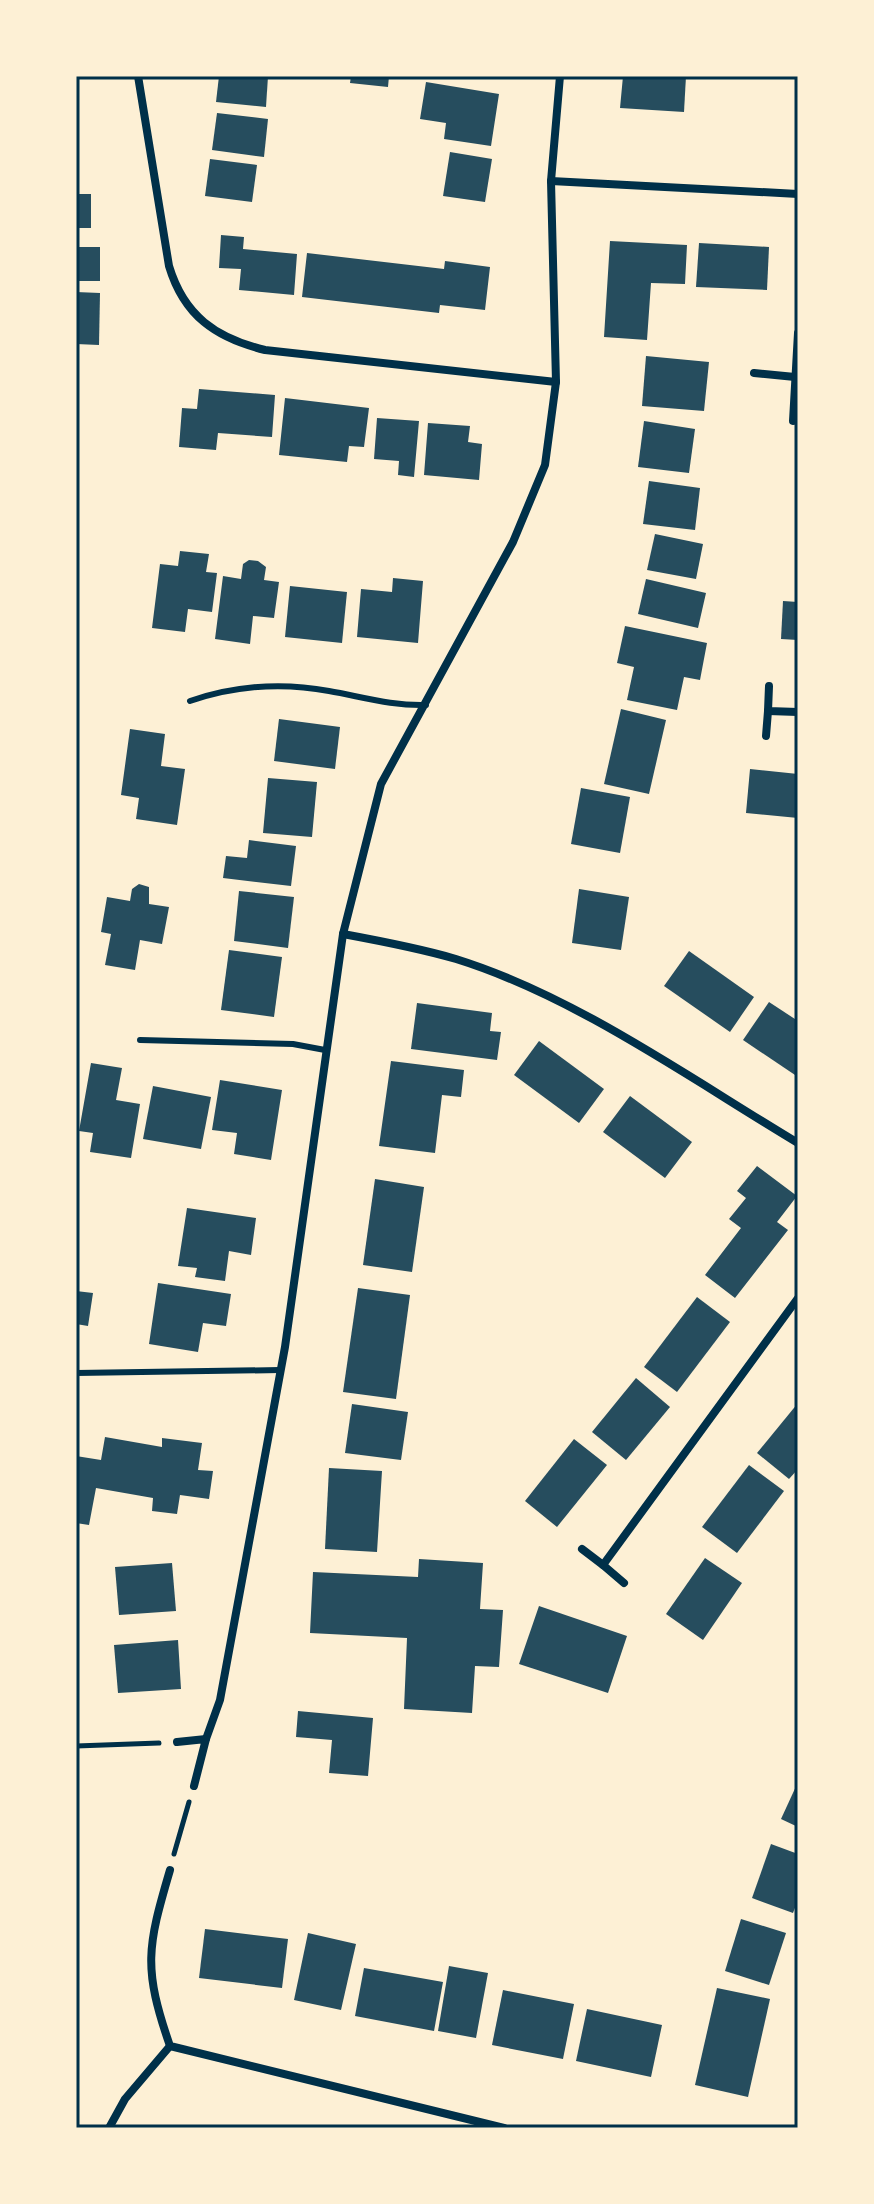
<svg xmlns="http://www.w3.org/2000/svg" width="874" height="2204" font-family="Roboto,sans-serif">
<rect width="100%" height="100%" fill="#fdf0d5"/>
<g fill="#264d5e">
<path d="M219,76H268L266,107L216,102Z"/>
<path d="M351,76H389L388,87L350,83Z"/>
<path d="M623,76H686L684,112L620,108Z"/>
<path d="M426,82L499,94L491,146L444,139L446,123L420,119Z"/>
<path d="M217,113L268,119L264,157L212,150Z"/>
<path d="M450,152L492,159L485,202L443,196Z"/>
<path d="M210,159L257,165L252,202L205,196Z"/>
<rect x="76" y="194" width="15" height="34"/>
<path d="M221,235L244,237L243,249L297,254L294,295L239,290L241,269L219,268Z"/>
<path d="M610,241L687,245L685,284L651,283L647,340L604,337Z"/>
<path d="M699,243L769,247L767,290L696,287Z"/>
<rect x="76" y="247" width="24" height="34"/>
<path d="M307,253L444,269L445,261L490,267L485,310L440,305L439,313L302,297Z"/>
<path d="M76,292L100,293L99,345L76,344Z"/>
<path d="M646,356L709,362L704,411L642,406Z"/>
<path d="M199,389L275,395L272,437L218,433L216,450L179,447L182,408L197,409Z"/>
<path d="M285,398L369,408L364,447L349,446L347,462L279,455Z"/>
<path d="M377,418L419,421L414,477L398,475L399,461L374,459Z"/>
<path d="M644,421L695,429L689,473L638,467Z"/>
<path d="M428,423L470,426L468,442L482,444L479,480L424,475Z"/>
<path d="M649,481L700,488L695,530L643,524Z"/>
<path d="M655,534L703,544L696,579L647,570Z"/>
<path d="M180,551L209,554L206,572L217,573L212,612L188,609L185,632L152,628L160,564L178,566Z"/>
<path d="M249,560L258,561L266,567L264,580L279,582L274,618L253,616L250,644L215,639L223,576L241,579L243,564Z"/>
<path d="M393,578L423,581L418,643L357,637L361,589L392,592Z"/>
<path d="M646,579L706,593L698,628L638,614Z"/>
<path d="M290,586L347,592L342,643L285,637Z"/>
<path d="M783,601L798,602V640L781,639Z"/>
<path d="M625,626L707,643L700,680L684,677L677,710L627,700L634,667L617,663Z"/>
<path d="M621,709L666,720L649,794L604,784Z"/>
<path d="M279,719L340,727L335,769L274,761Z"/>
<path d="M130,729L165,734L161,766L185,769L177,825L136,819L139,798L121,795Z"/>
<path d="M750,769L798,774V818L746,813Z"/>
<path d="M268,778L317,782L312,837L263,833Z"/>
<path d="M581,788L630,797L620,853L571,844Z"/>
<path d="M249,840L296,846L291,886L223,878L226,856L247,858Z"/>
<path d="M139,884L149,887V904L169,907L162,944L140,940L135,970L105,965L111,934L101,932L107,897L130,901L132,889Z"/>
<path d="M579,889L629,897L621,950L572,943Z"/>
<path d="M239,891L294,897L288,948L234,941Z"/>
<path d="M229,950L282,957L274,1017L221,1010Z"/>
<path d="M689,951L754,997L730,1032L664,986Z"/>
<path d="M769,1002L798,1021V1077L743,1040Z"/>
<path d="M417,1003L492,1013L490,1031L501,1032L497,1060L411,1049Z"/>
<path d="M539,1041L604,1089L579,1123L514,1075Z"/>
<path d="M391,1061L464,1070L461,1097L442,1095L435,1153L379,1146Z"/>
<path d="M91,1063L122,1068L116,1100L140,1104L131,1158L90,1152L93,1133L79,1131Z"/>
<path d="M220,1080L282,1090L271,1160L234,1154L237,1133L212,1130Z"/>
<path d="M153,1086L211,1097L201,1149L143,1139Z"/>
<path d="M630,1096L692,1142L665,1178L603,1132Z"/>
<path d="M757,1166L797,1196L777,1222L788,1230L735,1298L705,1275L741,1228L729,1219L746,1198L737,1191Z"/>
<path d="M375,1179L424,1187L412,1272L363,1265Z"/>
<path d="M187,1208L256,1218L251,1255L229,1251L225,1281L195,1277L197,1268L178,1266Z"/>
<path d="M158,1283L231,1294L226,1326L203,1323L198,1352L149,1344Z"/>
<path d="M358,1288L410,1295L396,1399L343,1392Z"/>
<path d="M76,1291L93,1293L88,1326L76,1324Z"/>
<path d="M697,1297L730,1322L677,1392L644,1367Z"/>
<path d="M636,1378L670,1407L626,1460L592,1432Z"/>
<path d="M798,1403V1469L789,1479L757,1453Z"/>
<path d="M352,1404L408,1412L401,1460L345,1453Z"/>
<path d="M105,1437L162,1447V1438L202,1443L198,1470L213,1471L209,1499L180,1495L177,1514L152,1511L153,1498L96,1488L89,1525L76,1523V1456L101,1460Z"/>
<path d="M574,1439L607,1465L557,1527L525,1501Z"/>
<path d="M749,1465L784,1491L737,1553L702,1527Z"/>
<path d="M329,1468L382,1471L377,1552L325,1549Z"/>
<path d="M705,1558L742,1583L703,1640L666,1614Z"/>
<path d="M419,1559L483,1563L480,1609L503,1610L499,1667L475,1666L472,1713L404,1709L407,1638L310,1633L313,1572L418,1577Z"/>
<path d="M172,1563L176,1611L119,1615L115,1567Z"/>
<path d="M539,1606L627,1636L608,1693L519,1664Z"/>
<path d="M178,1640L181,1689L118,1693L114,1645Z"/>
<path d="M298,1711L373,1718L368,1776L329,1773L332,1740L296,1737Z"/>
<path d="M798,1782V1827L781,1819Z"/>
<path d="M771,1844L798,1854V1900L793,1913L752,1898Z"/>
<path d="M741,1919L786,1933L769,1985L725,1971Z"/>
<path d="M205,1929L288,1939L282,1988L199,1978Z"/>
<path d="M308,1933L356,1944L341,2010L294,2000Z"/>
<path d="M449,1966L488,1973L476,2038L438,2031Z"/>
<path d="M364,1968L443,1982L434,2031L355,2016Z"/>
<path d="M717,1988L770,1999L748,2097L695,2085Z"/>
<path d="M503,1990L574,2004L563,2059L492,2045Z"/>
<path d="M587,2009L662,2025L651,2077L576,2061Z"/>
</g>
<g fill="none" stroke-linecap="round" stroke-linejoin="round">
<g stroke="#003049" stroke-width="5">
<path d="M76,1746L159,1743"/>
<path d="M174,1854L189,1802"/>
</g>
<g stroke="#003049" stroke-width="6">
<path d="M190,701C237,685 281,682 329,691C363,697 392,706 426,705"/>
<path d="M140,1040L293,1044L325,1050"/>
<path d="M76,1373L280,1370"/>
</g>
<g stroke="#003049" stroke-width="8">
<path d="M138,76L169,266C184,316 216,338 265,350L556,382"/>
<path d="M551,181L798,194"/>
<path d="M754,373L795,377"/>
<path d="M793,421L798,333"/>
<path d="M769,686L768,711L798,712"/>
<path d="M766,736L768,711"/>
<path d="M343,934C381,941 419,948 456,959C575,996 691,1079 798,1143"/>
<path d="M582,1549L603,1565L798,1298"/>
<path d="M603,1565L624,1583"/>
<path d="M206,1739L220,1700L285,1347L343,934L381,784L513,542L545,465L556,382L551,181L560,76"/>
<path d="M177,1742L206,1739L194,1786"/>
<path d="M170,1870C147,1948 143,1968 170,2046L504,2128"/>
<path d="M109,2128L125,2099L170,2046"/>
</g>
</g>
<rect width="874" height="2204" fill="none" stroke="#fdf0d5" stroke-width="156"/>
<rect x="78" y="78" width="718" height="2048" fill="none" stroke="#003049" stroke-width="3"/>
</svg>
